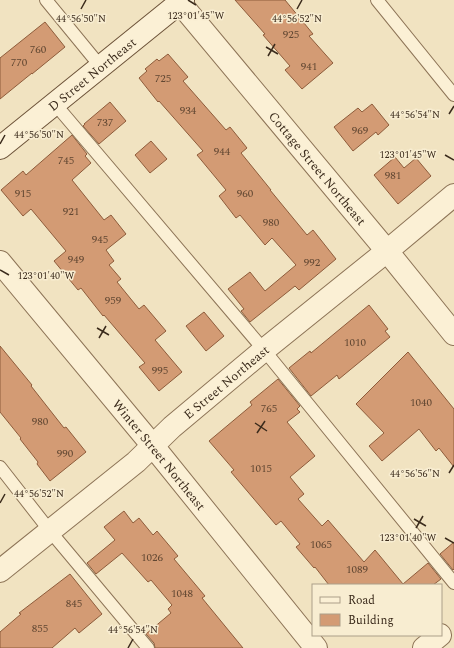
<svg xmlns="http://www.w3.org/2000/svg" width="454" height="648" font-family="Spectral,serif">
<rect width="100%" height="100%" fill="#f1e3c1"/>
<g fill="#d39b74" stroke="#8e5c3b">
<path d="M235,0H285L313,34L309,36L333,63L302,89L285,70L290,66L263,35L265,34Z"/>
<path d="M45,22L65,47L32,74V73L0,99V58Z"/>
<path d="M168,54L188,77L183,81L226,130L230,127L247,148L241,153L271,190H270L307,235L313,230L336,259L299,290L295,286L250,322L241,311L244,309L228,289L250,272L265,291L296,265L272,238L265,245L240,215L236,218L219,196L226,190L197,155L203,151L159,101L158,102L139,78L147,71L145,69L157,59L159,61Z"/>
<path d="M110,102L126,121L99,144L83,126L85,124H84Z"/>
<path d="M372,104L389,125L378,135L376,132L353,151L334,127L358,108L362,112Z"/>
<path d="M72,135L87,154L85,156L91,163L72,180L104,220L111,215L126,234L106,250L114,261L109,265L121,279L117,282L139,309L144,305L166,331L155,340L182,372L159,391L139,367L145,363L104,315L103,316L81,288L78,290L54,261L66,251L31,209L23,216L1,190L23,171L26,175Z"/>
<path d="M151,141L167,159L150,173L135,155Z"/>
<path d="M395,157L404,168L416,158L431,176L398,204L374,175Z"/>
<path d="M369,305L388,329L385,331L390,337L339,379L337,375L311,396L289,368L310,351L311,353Z"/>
<path d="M204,312L224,336L206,351L186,326Z"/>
<path d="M0,346L32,385L31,386L64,428L66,427L86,452L50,481L37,464L38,462L20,439L21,438L0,412Z"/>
<path d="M408,352L454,409V467L439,448L436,451L419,429L382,461L369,446L384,433L356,404Z"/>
<path d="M278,379L300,406L297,409L300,412L287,422L315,456L290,477L304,494L298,499L322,526L328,520L364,562L375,550L403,584L428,563L441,579L433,585H329L315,567L314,568L296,547L300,544L281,521L276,525L231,472L234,470L209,441L252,405L250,402Z"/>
<path d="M124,511L133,523L139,518L153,535L157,531L178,556L174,559L205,596L202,598L243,648H155L154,643L146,634L171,613L168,609L172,605L151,580L148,582L122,553L96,574L87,563L115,540L104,527Z"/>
<path d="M454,542V569L453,570L440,554Z"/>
<path d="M70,574L102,614L79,633L75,628L52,648H0V632L21,614L19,613Z"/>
</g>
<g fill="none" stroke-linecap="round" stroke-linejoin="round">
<g stroke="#8d7457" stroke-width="14">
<g id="lane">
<path d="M46,0L101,67"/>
<path d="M377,0L454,95"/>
<path d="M55,104L264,350L454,583"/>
<path d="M0,467L50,531L148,648"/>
</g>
</g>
<g stroke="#8d7457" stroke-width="24">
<g id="street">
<path id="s1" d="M180,3L387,251L454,334"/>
<path id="s2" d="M0,262L153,446L316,648"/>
<path id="s3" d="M0,571L136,462L172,427L264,350L387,251L454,195"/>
<path d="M424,648L440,635"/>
</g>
</g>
<g stroke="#6e543a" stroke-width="24">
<g id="secondary">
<path id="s4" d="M0,148L183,0"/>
</g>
</g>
<use href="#lane" stroke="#fbf0d5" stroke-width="12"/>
<use href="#street" stroke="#fbf0d5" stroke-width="22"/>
<use href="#secondary" stroke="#fbf0d5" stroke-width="22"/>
</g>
<path fill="none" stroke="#3b2b1c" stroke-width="1.5" d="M188,0L196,5M81,9L86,0M297,9L302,0M266,47L278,54M268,56L275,44M449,114L454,106M0,144L5,135M445,155L454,160M0,270L9,275M97,328L109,335M99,338L106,326M255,423L267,431M257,433L265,421M449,473L454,465M0,503L5,494M414,519L426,526M416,528L423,516M445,538L454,543M128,648L133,639"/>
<g text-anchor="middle" stroke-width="3" stroke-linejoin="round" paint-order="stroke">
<g font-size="11" fill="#614732">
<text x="291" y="38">925</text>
<text x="38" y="53">760</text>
<text x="19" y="66">770</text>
<text x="309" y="70">941</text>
<text x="163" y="82">725</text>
<text x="188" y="114">934</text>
<text x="105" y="126">737</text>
<text x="360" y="134">969</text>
<text x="222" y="155">944</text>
<text x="66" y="164">745</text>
<text x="393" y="179">981</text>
<text x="23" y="197">915</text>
<text x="245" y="197">960</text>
<text x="71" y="215">921</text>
<text x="271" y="226">980</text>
<text x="100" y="243">945</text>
<text x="76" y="263">949</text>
<text x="312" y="266">992</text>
<text x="113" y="304">959</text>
<text x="355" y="346">1010</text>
<text x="160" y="374">995</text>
<text x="421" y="406">1040</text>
<text x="269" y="412">765</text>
<text x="40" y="425">980</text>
<text x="65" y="457">990</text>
<text x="261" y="472">1015</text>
<text x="321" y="548">1065</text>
<text x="152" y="561">1026</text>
<text x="357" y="573">1089</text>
<text x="182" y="597">1048</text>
<text x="74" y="607">845</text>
<text x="40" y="632">855</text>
</g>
<g font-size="13" fill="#3b2b1c" stroke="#f8edd1">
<text dy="5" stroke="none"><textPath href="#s4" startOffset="118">D Street Northeast</textPath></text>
<text dy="5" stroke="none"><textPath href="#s1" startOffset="215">Cottage Street Northeast</textPath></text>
<text dy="5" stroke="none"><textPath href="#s3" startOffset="295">E Street Northeast</textPath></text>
<text dy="5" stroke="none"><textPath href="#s2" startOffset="250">Winter Street Northeast</textPath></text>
</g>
</g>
<g font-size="10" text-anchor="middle" fill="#3b2b1c" stroke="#f8edd1" stroke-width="3" stroke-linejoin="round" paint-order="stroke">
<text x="196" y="19">123°01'45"W</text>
<text x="81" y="22">44°56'50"N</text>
<text x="297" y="22">44°56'52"N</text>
<text x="415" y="118">44°56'54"N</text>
<text x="39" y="138">44°56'50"N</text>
<text x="408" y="158">123°01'45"W</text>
<text x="46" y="279">123°01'40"W</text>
<text x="415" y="477">44°56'56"N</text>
<text x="39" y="497">44°56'52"N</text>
<text x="408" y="541">123°01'40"W</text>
<text x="133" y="633">44°56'54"N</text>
</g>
<rect x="312" y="584" width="130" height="52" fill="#f8edd1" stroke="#ac9f89"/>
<rect x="320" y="597" width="20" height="6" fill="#fbf0d5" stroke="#ac9f89"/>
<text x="348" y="604" font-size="12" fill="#3b2b1c">Road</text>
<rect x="320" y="614" width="20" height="12" fill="#d39b74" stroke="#ac9f89"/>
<text x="348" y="624" font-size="12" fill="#3b2b1c">Building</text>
</svg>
